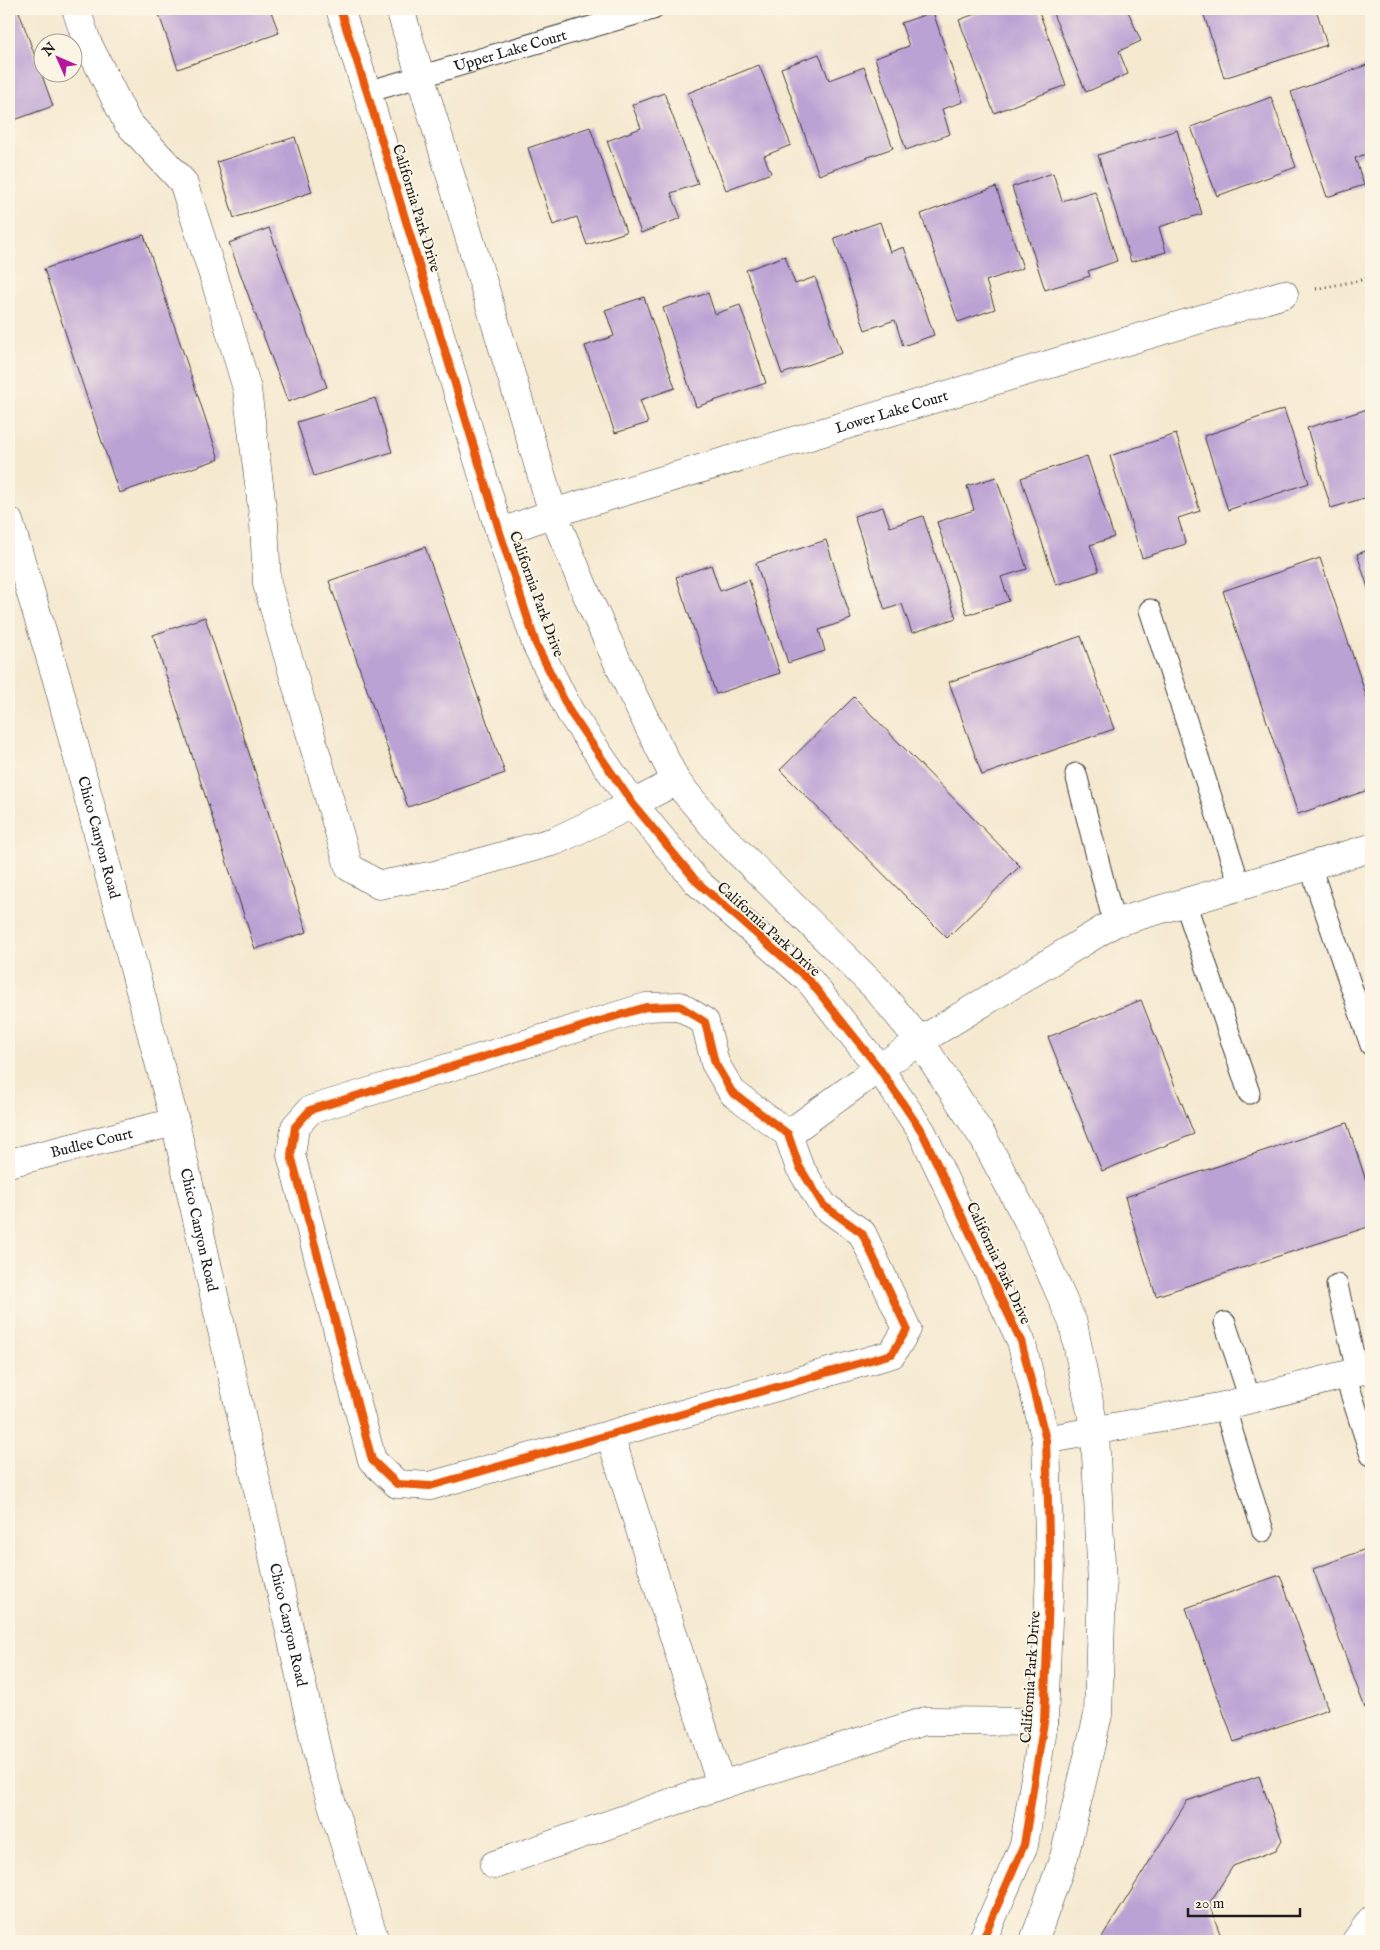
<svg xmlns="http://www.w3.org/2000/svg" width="1380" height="1950" font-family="'IM FELL English',serif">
<rect width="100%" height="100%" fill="#fcf5e5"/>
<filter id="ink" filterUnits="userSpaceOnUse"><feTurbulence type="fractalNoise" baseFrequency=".02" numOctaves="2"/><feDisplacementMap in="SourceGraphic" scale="10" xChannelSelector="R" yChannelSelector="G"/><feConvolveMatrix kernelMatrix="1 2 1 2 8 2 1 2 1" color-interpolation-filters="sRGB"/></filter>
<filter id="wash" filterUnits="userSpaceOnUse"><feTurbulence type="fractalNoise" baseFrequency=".0096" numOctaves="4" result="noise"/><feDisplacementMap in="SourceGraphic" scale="20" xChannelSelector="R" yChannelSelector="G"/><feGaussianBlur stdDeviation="1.12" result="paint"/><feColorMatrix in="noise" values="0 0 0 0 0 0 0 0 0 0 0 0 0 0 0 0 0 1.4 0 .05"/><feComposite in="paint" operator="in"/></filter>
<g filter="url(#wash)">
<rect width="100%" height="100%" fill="#f5e9d0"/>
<g id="blocks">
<g fill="#bba2d4">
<path d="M9,9H18L53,106L9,122Z"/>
<path d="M157,9H270L279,33L178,69Z"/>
<path d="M988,9H1038L1066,85L994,113L959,20Z"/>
<path d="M1051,9H1127L1141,41L1119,51L1128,74L1086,92Z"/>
<path d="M1202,9H1291L1292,12L1302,9H1316L1327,45L1224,78Z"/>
<path d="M933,12L963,102L942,109L950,134L906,150L875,58L909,46L901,23Z"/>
<path d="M819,54L829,80L864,67L893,148L819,175L781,68Z"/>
<path d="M759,65L791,145L764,156L771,173L726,190L688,93Z"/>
<path d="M1367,65L1371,77V152L1355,158L1364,185L1327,197L1291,92Z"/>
<path d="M664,93L698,184L671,193L681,218L641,233L607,141L641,128L632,105Z"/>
<path d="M1271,97L1296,167L1217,196L1191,127Z"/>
<path d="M590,127L626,232L587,245L577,217L553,225L528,148Z"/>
<path d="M1177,130L1202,214L1159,227L1166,252L1131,262L1098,155Z"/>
<path d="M295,137L312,192L234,218L217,162Z"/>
<path d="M1053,173L1062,201L1095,191L1117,261L1088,271L1090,276L1045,290L1012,187Z"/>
<path d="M996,187L1023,268L986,281L995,309L958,322L921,214Z"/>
<path d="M880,222L890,252L904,247L934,335L903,346L895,320L865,330L834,238Z"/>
<path d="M269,228L327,387L288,402L229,243Z"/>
<path d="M144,235L219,459L119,493L44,269Z"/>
<path d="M785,256L795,284L815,277L842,353L782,374L746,270Z"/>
<path d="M708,293L715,314L740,305L766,383L696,407L663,308Z"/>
<path d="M644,297L675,388L640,400L648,423L615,433L585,346L614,336L605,310Z"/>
<path d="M375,398L392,452L314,476L297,422Z"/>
<path d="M1371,408V496L1331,508L1307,428Z"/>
<path d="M1284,409L1309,483L1228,510L1204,436Z"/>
<path d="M1176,434L1200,511L1178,518L1186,544L1142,558L1110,456Z"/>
<path d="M1087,456L1114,537L1090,545L1099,571L1056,585L1021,478Z"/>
<path d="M996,477L1027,569L1001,577L1009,601L967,615L937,522L974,510L967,486Z"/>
<path d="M883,507L890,527L923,516L956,618L912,633L902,604L885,610L854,516Z"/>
<path d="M826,540L851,619L819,630L825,651L788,663L756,563Z"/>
<path d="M425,547L505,773L408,807L329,581Z"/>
<path d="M1371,549V597L1357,554Z"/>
<path d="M1320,558L1371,710V789L1298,814L1223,591Z"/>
<path d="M711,565L720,591L749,580L780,673L716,694L676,577Z"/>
<path d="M205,617L307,932L255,949L153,635Z"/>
<path d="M1081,636L1114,729L982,775L949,682Z"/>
<path d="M854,697L1020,866L947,938L780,770Z"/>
<path d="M1141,1000L1194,1134L1102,1171L1048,1037Z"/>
<path d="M1347,1123L1371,1196V1226L1156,1296L1125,1197Z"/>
<path d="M1371,1547V1706L1365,1708L1313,1569Z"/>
<path d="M1280,1575L1328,1709L1234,1742L1186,1608Z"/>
<path d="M1259,1776L1282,1840L1276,1850L1233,1866L1209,1904L1222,1939L1225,1941H1100L1187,1801Z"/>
</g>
</g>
</g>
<g filter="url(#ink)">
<use href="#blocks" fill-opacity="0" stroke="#3d3b37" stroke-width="1"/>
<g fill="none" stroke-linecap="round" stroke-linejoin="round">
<g stroke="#3d3b37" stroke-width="23">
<g id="service">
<path id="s1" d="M367,92L653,9"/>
<path d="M1150,610L1240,886"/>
<path d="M1076,774L1114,923"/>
<path d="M1310,866L1371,1045"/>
<path d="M1185,902L1249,1093"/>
<path d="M1337,1285L1357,1371"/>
<path d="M1225,1323L1250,1399"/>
<path d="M1345,1375L1371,1455"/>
<path d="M1224,1406L1263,1531"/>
</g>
</g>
<g stroke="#3d3b37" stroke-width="29">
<g id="minor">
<path d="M76,9L87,42L127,122L183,182L217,287L247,389L264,523L267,584L349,867L379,885L435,875L555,841L633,804L676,781"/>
<path d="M340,9L367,92L500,533L536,644L570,712L633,804L697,882L809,980L879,1068L922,1132L1021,1341L1046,1440L1050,1569L1044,1722L1024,1845L982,1941"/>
<path d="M400,9L553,513L589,600L630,689L676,781L720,834L876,988L920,1041L984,1139L1028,1221L1073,1323L1095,1432L1102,1586L1098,1715L1064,1857L1034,1941"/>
<path id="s2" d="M500,533L553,513L1284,294"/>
<path d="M680,1006L705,1022L715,1063L732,1092L788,1134L799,1166L823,1205L862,1233L907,1329L892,1354L430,1486L397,1484L372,1460L291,1155L295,1127L310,1110L646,1007Z"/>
<path d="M788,1134L879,1068L920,1041L1114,923L1371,848"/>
<path id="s3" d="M9,1163L175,1122"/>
<path d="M610,1435L721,1785"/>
<path d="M1046,1440L1224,1406L1371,1368"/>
<path d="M494,1865L721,1785L925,1721L1044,1722"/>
<path d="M1356,1941L1371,1920"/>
</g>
</g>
<g stroke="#3d3b37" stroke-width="29">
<g id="tertiary">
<path id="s4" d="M9,521L57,680L175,1122L321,1769L375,1941"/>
</g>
</g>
<g stroke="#3d3b37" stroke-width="3" stroke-dasharray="1 4" stroke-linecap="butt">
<path d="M1369,9L1371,12"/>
<path d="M1316,289L1371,278"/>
</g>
<use href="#service" stroke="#fff" stroke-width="21"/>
<use href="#minor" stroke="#fff" stroke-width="28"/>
<use href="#tertiary" stroke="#fff" stroke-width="28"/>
<g stroke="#fcf5e5" stroke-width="11">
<g id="cycleway">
<path d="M340,9L367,92L500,533L536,644L570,712L633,804L697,882L809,980L879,1068L922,1132L1021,1341L1046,1440L1050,1569L1044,1722L1024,1845L982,1941"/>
<path d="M680,1006L705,1022L715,1063L732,1092L788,1134L799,1166L823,1205L862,1233L907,1329L892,1354L430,1486L397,1484L372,1460L291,1155L295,1127L310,1110L646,1007Z"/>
</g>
</g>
<use href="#cycleway" stroke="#e8590c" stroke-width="8"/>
</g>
</g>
<g text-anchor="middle" stroke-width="4" stroke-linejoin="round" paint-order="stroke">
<g font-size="15" fill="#1c1c1c" stroke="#fcf5e5">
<text dy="5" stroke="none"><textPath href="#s1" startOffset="149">Upper Lake Court</textPath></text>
<text transform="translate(417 208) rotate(73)" y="5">California Park Drive</text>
<text dy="5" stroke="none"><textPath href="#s2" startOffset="410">Lower Lake Court</textPath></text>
<text transform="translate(537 594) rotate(70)" y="5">California Park Drive</text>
<text dy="5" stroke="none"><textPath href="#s4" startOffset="329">Chico Canyon Road</textPath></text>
<text transform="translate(769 929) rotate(42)" y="5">California Park Drive</text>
<text dy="5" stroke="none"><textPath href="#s3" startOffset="85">Budlee Court</textPath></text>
<text dy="5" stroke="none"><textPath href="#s4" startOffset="734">Chico Canyon Road</textPath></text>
<text transform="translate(999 1263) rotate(65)" y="5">California Park Drive</text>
<text dy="5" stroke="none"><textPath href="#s4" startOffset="1139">Chico Canyon Road</textPath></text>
<text transform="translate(1030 1677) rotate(-86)" y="5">California Park Drive</text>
</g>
</g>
<rect width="1380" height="1950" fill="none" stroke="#fcf5e5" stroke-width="30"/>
<g transform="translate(58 58) rotate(315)"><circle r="24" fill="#fcf5e5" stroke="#a29e95"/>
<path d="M0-4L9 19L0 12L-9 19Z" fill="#b5179e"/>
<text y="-8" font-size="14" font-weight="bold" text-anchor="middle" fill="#1c1c1c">N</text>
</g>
<path d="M1188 1908v8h112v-8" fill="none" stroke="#1c1c1c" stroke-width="2.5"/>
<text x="1195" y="1908" font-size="15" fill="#1c1c1c" stroke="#fcf5e5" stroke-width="4" paint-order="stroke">20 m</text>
</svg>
